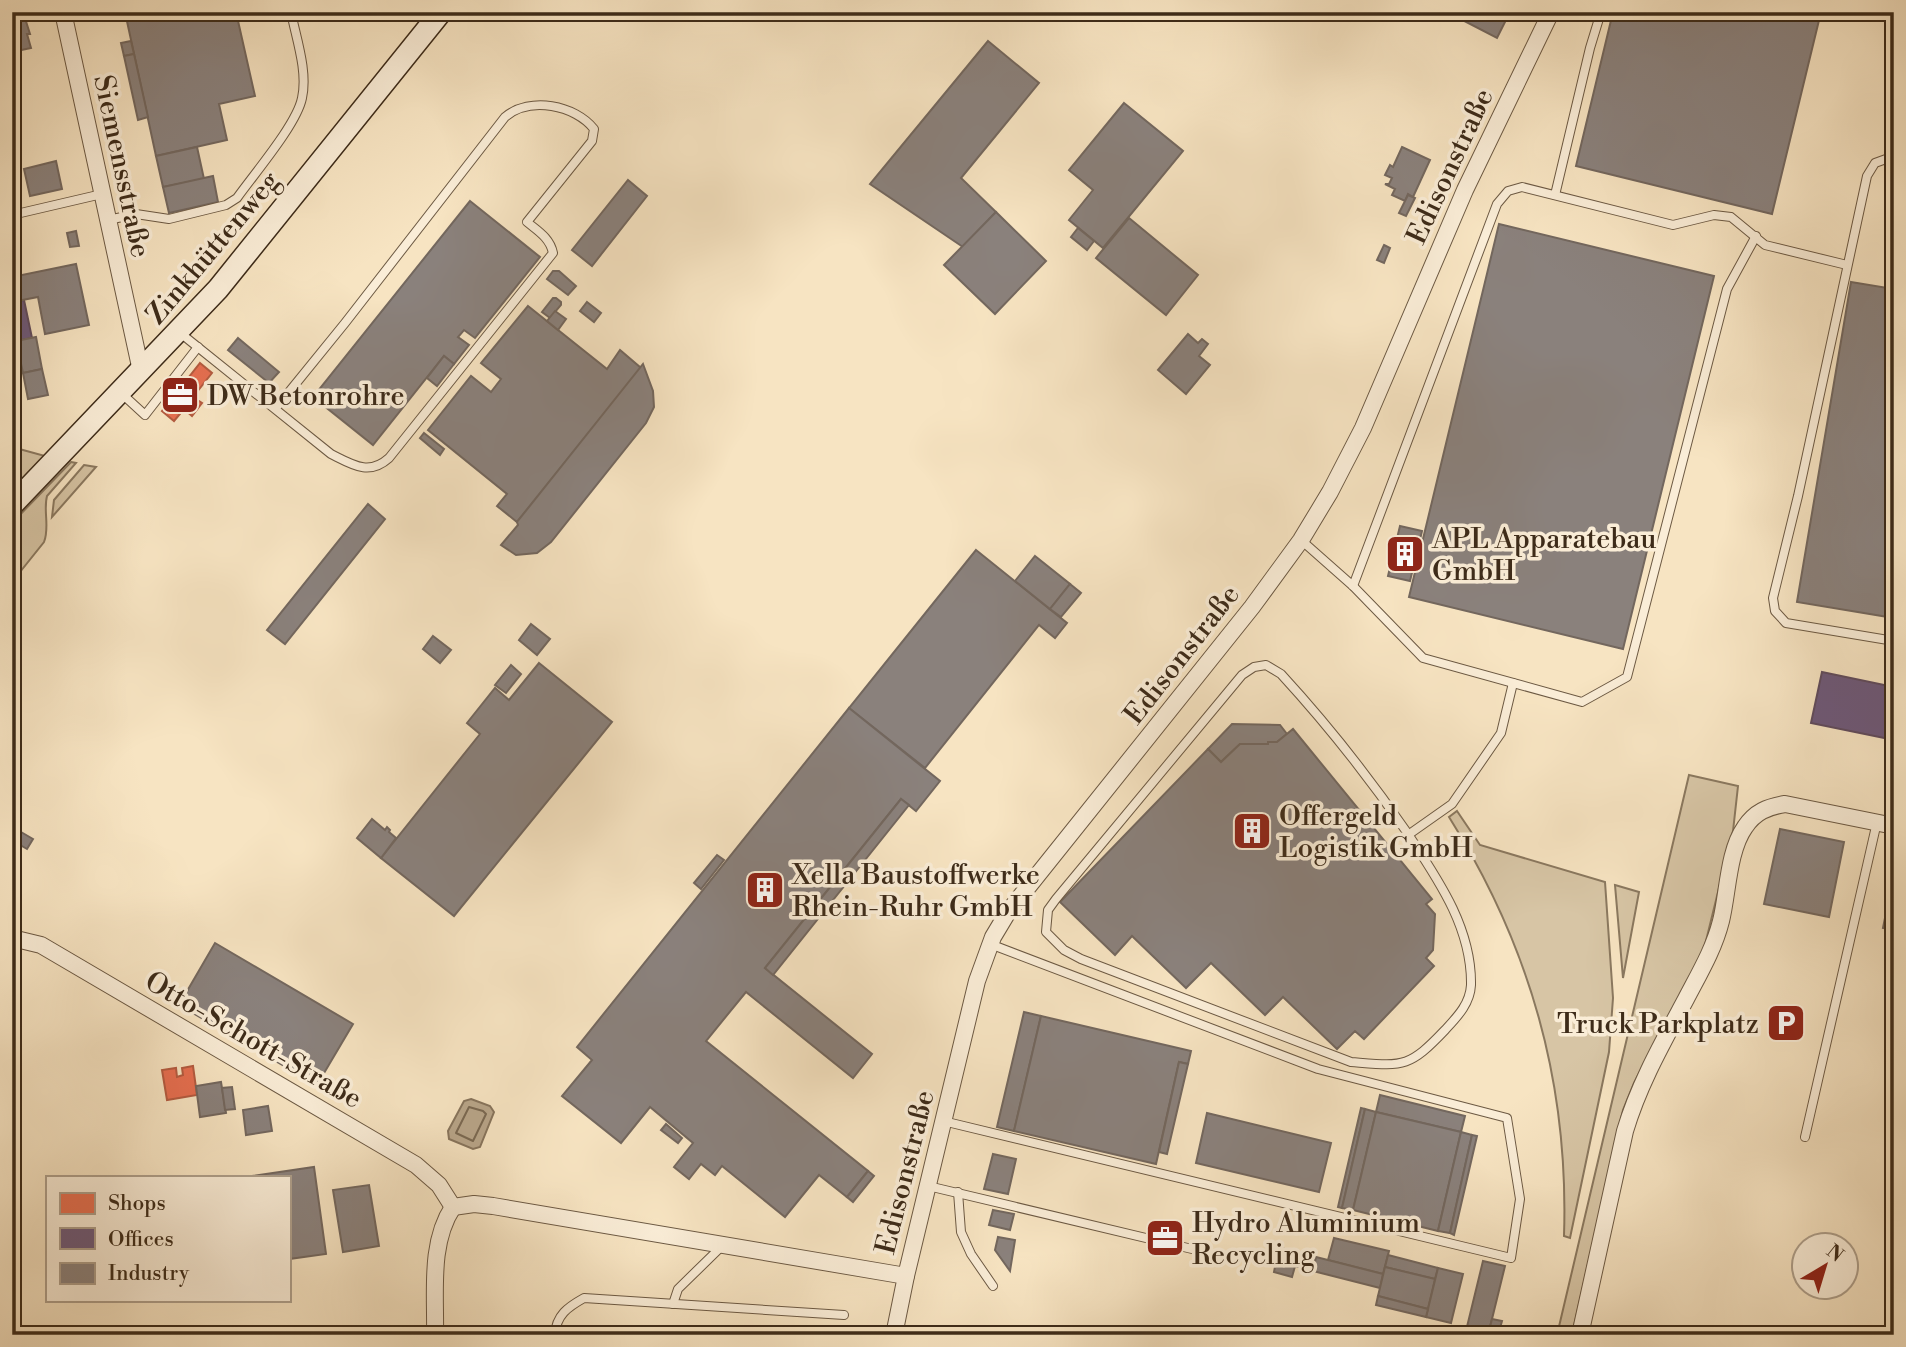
<svg xmlns="http://www.w3.org/2000/svg" width="1906" height="1347" font-family="'Libre Bodoni',serif">
<rect width="100%" height="100%" fill="#f7e4c2"/>
<filter id="stains"><feTurbulence type="fractalNoise" baseFrequency=".00286" numOctaves="4"/><feColorMatrix values="0 0 0 0 .2 0 0 0 0 .09 0 0 0 0 .02 0 0 0 .5 -.17"/></filter>
<radialGradient id="worn" r=".72"><stop offset=".6" stop-color="#630" stop-opacity="0"/><stop offset="1" stop-color="#630" stop-opacity=".3"/></radialGradient>
<g fill="#d7c5a5" stroke="#8a785f" stroke-width="2">
<path d="M12,447L45,456L12,490Z"/>
<path d="M71,462L76,463L47,496C43,511 50,527 44,542L12,582V523Z"/>
<path d="M84,465L96,467L52,517L54,500Z"/>
<path d="M1689,775L1738,786L1733,831L1704,949L1634,1083L1623,1110L1572,1335H1557Z"/>
<path d="M1457,811L1480,845L1605,882L1613,998L1609,1052L1570,1238L1564,1236C1569,1083 1530,946 1449,817Z"/>
<path d="M1615,885L1639,892L1623,978Z"/>
</g>
<path fill="#b8a589" stroke="#87745c" stroke-width="2" d="M471,1099L490,1106L494,1112L480,1147L473,1149L449,1139L448,1131L464,1101Z"/>
<g fill="#e76f51" stroke="#b45b40" stroke-width="2">
<path d="M200,363L212,373L193,397L202,403L192,416L184,409L174,421L162,411L171,399L168,397L178,384L181,387Z"/>
<path d="M193,1066L197,1095L167,1100L162,1070L176,1068L177,1077L183,1075L182,1068Z"/>
</g>
<g fill="#6d597a" stroke="#5f4b5d" stroke-width="2">
<path d="M24,300L32,338L16,341L12,324V302Z"/>
<path d="M1822,672L1894,687V740L1811,723Z"/>
</g>
<g fill="#8a817c" stroke="#73675e" stroke-width="2">
<path d="M12,12H23L30,34H27L31,48L12,52Z"/>
<path d="M125,12H236L255,96L219,104L227,140L156,156Z"/>
<path d="M1447,12H1510L1497,38Z"/>
<path d="M1613,12H1821L1772,214L1576,166Z"/>
<path d="M131,41L134,54L124,56L121,43Z"/>
<path d="M988,41L1039,83L961,178L996,212L963,247L870,184Z"/>
<path d="M134,54L148,117L138,120L124,56Z"/>
<path d="M1124,103L1183,151L1103,248L1069,220L1093,190L1069,170Z"/>
<path d="M197,147L204,179L163,187L156,156Z"/>
<path d="M1402,147L1430,160L1413,197L1408,194L1405,201L1392,195L1395,189L1385,184H1389L1392,178L1385,175L1390,165L1393,167Z"/>
<path d="M56,161L62,189L30,196L24,169Z"/>
<path d="M213,176L218,202L169,213L163,187Z"/>
<path d="M628,180L647,196L592,266L572,250Z"/>
<path d="M1408,195L1415,198L1406,216L1399,213Z"/>
<path d="M470,201L540,257L475,338L464,330L458,337L469,345L454,364L444,356L373,445L313,397Z"/>
<path d="M996,212L1046,261L995,314L944,265Z"/>
<path d="M1129,218L1198,275L1166,315L1096,258Z"/>
<path d="M1499,224L1714,276L1623,649L1409,597Z"/>
<path d="M1078,228L1094,241L1087,250L1071,237Z"/>
<path d="M76,231L79,246L70,247L67,233Z"/>
<path d="M1384,245L1390,248L1384,263L1377,260Z"/>
<path d="M76,264L89,325L45,334L38,297L12,302V277Z"/>
<path d="M553,271H559L576,286L568,295L547,279Z"/>
<path d="M1851,282L1894,289V618L1797,602Z"/>
<path d="M553,298H556L561,302V305L550,318L542,312Z"/>
<path d="M587,302L601,313L594,322L580,311Z"/>
<path d="M528,306L607,369L620,350L641,368L517,522L497,506L507,494L428,430L471,376L491,392L501,379L481,363Z"/>
<path d="M555,311L566,319L558,330L547,321Z"/>
<path d="M1188,334L1198,343L1202,339L1208,344L1199,356L1210,365L1186,394L1158,370Z"/>
<path d="M36,337L42,369L23,373L16,341Z"/>
<path d="M238,338L279,372L269,383L228,350Z"/>
<path d="M444,356L454,364L437,386L427,378Z"/>
<path d="M643,364L653,391L654,407L646,423L551,542L537,553L516,555L501,545L518,525L517,522Z"/>
<path d="M42,369L48,395L28,399L23,373Z"/>
<path d="M424,433L444,449L440,455L420,438Z"/>
<path d="M368,504L385,519L285,644L267,630Z"/>
<path d="M1400,526L1422,531L1410,581L1388,576Z"/>
<path d="M976,550L1067,623L1055,638L1039,625L925,768L849,708Z"/>
<path d="M1035,556L1070,584L1050,609L1015,581Z"/>
<path d="M1070,584L1081,593L1061,617L1050,609Z"/>
<path d="M531,624L550,639L537,655L519,640Z"/>
<path d="M433,636L451,650L440,663L423,649Z"/>
<path d="M539,663L612,722L454,916L381,858L480,734L467,723L495,688L509,700Z"/>
<path d="M511,665L521,674L506,693L495,685Z"/>
<path d="M849,708L940,781L916,811L901,799L765,968L872,1054L853,1078L746,992L706,1041L868,1171L847,1197L819,1175L785,1217L722,1166L715,1175L701,1164L689,1179L674,1167L693,1143L650,1107L621,1143L562,1096L592,1060L577,1047Z"/>
<path d="M1232,724L1280,725L1287,734L1277,742H1268V744H1240L1221,762L1208,749Z"/>
<path d="M1293,729L1432,899L1426,904L1435,914L1433,950L1426,958L1434,966L1364,1039L1355,1031L1337,1049L1283,997L1265,1015L1211,963L1186,988L1132,936L1115,955L1060,902L1208,749L1221,762L1240,744H1268V742H1277Z"/>
<path d="M901,799L909,805L773,975L765,968Z"/>
<path d="M372,819L385,830L387,827L390,830L389,832L396,838L381,858L357,838Z"/>
<path d="M1780,829L1844,842L1829,917L1764,904Z"/>
<path d="M21,832L33,839L27,849L15,842Z"/>
<path d="M717,855L724,860L701,889L694,883Z"/>
<path d="M1894,873V930L1883,928Z"/>
<path d="M215,943L353,1024L317,1085L179,1005Z"/>
<path d="M1024,1012L1041,1016L1014,1131L997,1127Z"/>
<path d="M1041,1016L1191,1051L1188,1064L1179,1062L1156,1164L1014,1131Z"/>
<path d="M1179,1062L1188,1064L1167,1154L1159,1152Z"/>
<path d="M221,1082L226,1113L200,1117L196,1086Z"/>
<path d="M232,1087L235,1109L225,1110L222,1088Z"/>
<path d="M1380,1095L1465,1116L1461,1132L1376,1112Z"/>
<path d="M268,1106L272,1131L246,1135L243,1110Z"/>
<path d="M1361,1108L1365,1109L1342,1208L1338,1207Z"/>
<path d="M1365,1109L1376,1112L1353,1210L1342,1208Z"/>
<path d="M1376,1112L1461,1132L1438,1231L1353,1210Z"/>
<path d="M1207,1113L1331,1143L1319,1192L1196,1163Z"/>
<path d="M666,1124L682,1138L678,1143L661,1130Z"/>
<path d="M1461,1132L1472,1135L1450,1233L1438,1231Z"/>
<path d="M1472,1135L1477,1136L1454,1235L1450,1233Z"/>
<path d="M993,1154L1016,1159L1008,1194L984,1189Z"/>
<path d="M314,1167L326,1254L289,1259V1177L252,1176Z"/>
<path d="M868,1171L874,1176L853,1202L847,1197Z"/>
<path d="M369,1185L379,1246L343,1252L333,1190Z"/>
<path d="M993,1210L1014,1214L1010,1230L989,1225Z"/>
<path d="M998,1237L1015,1240L1010,1271L995,1250Z"/>
<path d="M1334,1238L1389,1251L1383,1274L1328,1260Z"/>
<path d="M1276,1247L1299,1252L1292,1277L1274,1272L1276,1262L1272,1261Z"/>
<path d="M1299,1252L1316,1257L1313,1271L1295,1266Z"/>
<path d="M1388,1255L1438,1268L1435,1279L1385,1267Z"/>
<path d="M1316,1257L1383,1274L1380,1288L1313,1271Z"/>
<path d="M1483,1261L1505,1266L1492,1319L1488,1335H1465Z"/>
<path d="M1385,1267L1435,1279L1428,1309L1378,1296Z"/>
<path d="M1438,1268L1463,1274L1451,1323L1426,1317Z"/>
<path d="M1378,1296L1428,1309L1426,1317L1376,1305Z"/>
<path d="M1492,1319L1502,1321L1498,1335H1488Z"/>
<rect x="465" y="1332" width="50" height="3"/>
</g>
<g fill="none" stroke-linecap="round" stroke-linejoin="round">
<path stroke="#7a6851" stroke-width="2" d="M469,1107L483,1111L486,1114L473,1141L456,1133Z"/>
<g stroke="#6c5943" stroke-width="10">
<g id="lane">
<path d="M1894,164L1886,159L1875,163L1867,176L1798,496L1773,598L1775,611L1786,623L1894,641"/>
<path d="M1555,195L1590,48L1601,12"/>
<path d="M12,215L102,194"/>
<path d="M108,220L136,214L169,219L226,205L237,198C254,174 297,124 302,98C308,71 296,38 291,12"/>
<path d="M179,332L331,454C353,465 369,476 389,458L553,253C550,238 538,231 527,222L592,141L594,129C575,105 530,96 505,117L345,323L276,408"/>
<path d="M120,392L145,415L198,347"/>
<path d="M1301,540L1353,586L1423,658L1582,702L1627,677L1727,289L1756,236"/>
<path d="M1353,586L1497,204L1508,191L1522,187L1673,225L1714,215L1731,217L1765,245L1847,265"/>
<path d="M1266,665L1281,674C1326,723 1368,776 1406,831C1437,878 1472,927 1471,985C1470,1004 1457,1017 1445,1030C1408,1069 1403,1066 1351,1062L1081,959L1064,950L1046,932L1048,910L1056,899L1242,675L1254,667Z"/>
<path d="M1408,835L1452,804L1501,733L1513,683"/>
<path d="M943,1121L1511,1258L1520,1199L1507,1118L1318,1069L990,944"/>
<path d="M1805,1137L1877,822"/>
<path d="M928,1186L1192,1249"/>
<path d="M958,1192L961,1232L971,1254L993,1286"/>
<path d="M673,1304L678,1289L722,1246"/>
<path d="M555,1335C556,1315 568,1307 584,1298L844,1315"/>
</g>
</g>
<g stroke="#6c5943" stroke-width="18">
<g id="street">
<path d="M63,12L141,371"/>
<path d="M12,938L41,945L416,1165L439,1185L453,1207L474,1204L493,1206L906,1276"/>
<path d="M435,1335C436,1293 429,1243 453,1207"/>
<path d="M894,1335L906,1276L977,981L993,937L1008,912L1252,607L1301,540L1330,492L1363,428L1465,190L1551,12"/>
<path d="M1580,1335L1625,1131C1639,1084 1663,1042 1686,999C1699,974 1714,949 1721,921C1728,893 1728,851 1745,827C1755,812 1767,807 1785,804L1894,826"/>
</g>
</g>
<g stroke="#3d2b19" stroke-width="24">
<path id="secondary" d="M12,505L218,289L441,12"/>
</g>
<use href="#lane" stroke="#faedd7" stroke-width="8"/>
<use href="#street" stroke="#faedd7" stroke-width="16"/>
<use href="#secondary" stroke="#faedd7" stroke-width="21"/>
</g>
<defs>
<g id="office-square" transform="scale(2.0125)"><rect x="-9" y="-9" width="18" height="18" rx="4" fill="#8f2418" stroke="#faedd7"/><path d="M-6-3h4V-5.5h4V-3h4V5H-6ZM-1-4.5V-3h2v-1.5ZM-6 0V1H6V0Z" fill="#fff"/></g>
<g id="building-square" transform="scale(2.0125)"><rect x="-9" y="-9" width="18" height="18" rx="4" fill="#8f2418" stroke="#faedd7"/><path d="M-4-6H4V6H1V3H-1V6H-4ZM-2.5-4.3h1.7v1.8h-1.7ZM.8-4.3h1.7v1.8H.8ZM-2.5-1h1.7V.8h-1.7ZM.8-1h1.7V.8H.8Z" fill="#fff"/></g>
<g id="parking-square" transform="scale(2.0125)"><rect x="-9" y="-9" width="18" height="18" rx="4" fill="#8f2418" stroke="#faedd7"/><path d="M-3.5-5.5H1a3.5 3.5 0 0 1 0 7H-1V5.5H-3.5ZM-1-3.4V-.6H.8a1.4 1.4 0 0 0 0-2.8Z" fill="#fff"/></g>
</defs>
<g fill-rule="evenodd">
<use href="#office-square" x="180" y="395"/>
<use href="#building-square" x="1405" y="554"/>
<use href="#building-square" x="1252" y="831"/>
<use href="#building-square" x="765" y="890"/>
<use href="#parking-square" x="1786" y="1023"/>
<use href="#office-square" x="1165" y="1238"/>
</g>
<g text-anchor="middle" stroke-width="7" stroke-linejoin="round" paint-order="stroke">
<g font-size="28" fill="#3d2b19" stroke="#faedd7">
<text transform="translate(123 166) rotate(78)" y="10">Siemensstraße</text>
<text transform="translate(1449 166) rotate(-65)" y="10">Edisonstraße</text>
<text transform="translate(212 247) rotate(-50)" y="10">Zinkhüttenweg</text>
<text transform="translate(1181 654) rotate(-52)" y="10">Edisonstraße</text>
<text transform="translate(254 1039) rotate(30)" y="10">Otto-Schott-Straße</text>
<text transform="translate(904 1172) rotate(-76)" y="10">Edisonstraße</text>
</g>
<g font-size="28" fill="#3d2b19" stroke="#faedd7" text-anchor="start">
<text x="207" y="405">DW Betonrohre</text>
<text x="1432" y="548">APL Apparatebau<tspan x="1432" dy="32">GmbH</tspan></text>
<text x="1279" y="825">Offergeld<tspan x="1279" dy="32">Logistik GmbH</tspan></text>
<text x="792" y="884">Xella Baustoffwerke<tspan x="792" dy="32">Rhein-Ruhr GmbH</tspan></text>
<text x="1759" y="1033" text-anchor="end">Truck Parkplatz</text>
<text x="1192" y="1232">Hydro Aluminium<tspan x="1192" dy="32">Recycling</tspan></text>
</g>
</g>
<rect width="1906" height="1347" fill="none" stroke="#f7e4c2" stroke-width="42"/>
<rect x="14" y="14" width="1878" height="1319" fill="none" stroke="#3d2b19" stroke-width="3.5"/>
<rect x="21" y="21" width="1864" height="1305" fill="none" stroke="#3d2b19" stroke-width="2"/>
<rect x="46" y="1176" width="245" height="126" fill="#faedd7" stroke="#ae9f8b" stroke-width="2"/>
<rect x="60" y="1193" width="35" height="21" fill="#e76f51" stroke="#ae9f8b" stroke-width="2"/>
<text x="108" y="1210" font-size="21" fill="#3d2b19">Shops</text>
<rect x="60" y="1228" width="35" height="21" fill="#6d597a" stroke="#ae9f8b" stroke-width="2"/>
<text x="108" y="1246" font-size="21" fill="#3d2b19">Offices</text>
<rect x="60" y="1263" width="35" height="21" fill="#8a817c" stroke="#ae9f8b" stroke-width="2"/>
<text x="108" y="1280" font-size="21" fill="#3d2b19">Industry</text>
<g transform="translate(1825 1266) rotate(38)"><circle r="33" fill="#faedd7" stroke="#ae9f8b" stroke-width="2"/>
<path d="M0-5L12 26L0 18L-12 26Z" fill="#8f2418"/>
<text y="-10" font-size="19" font-weight="bold" text-anchor="middle" fill="#3d2b19">N</text>
</g>
<rect width="100%" height="100%" filter="url(#stains)"/>
<rect width="100%" height="100%" fill="url(#worn)"/>
</svg>
